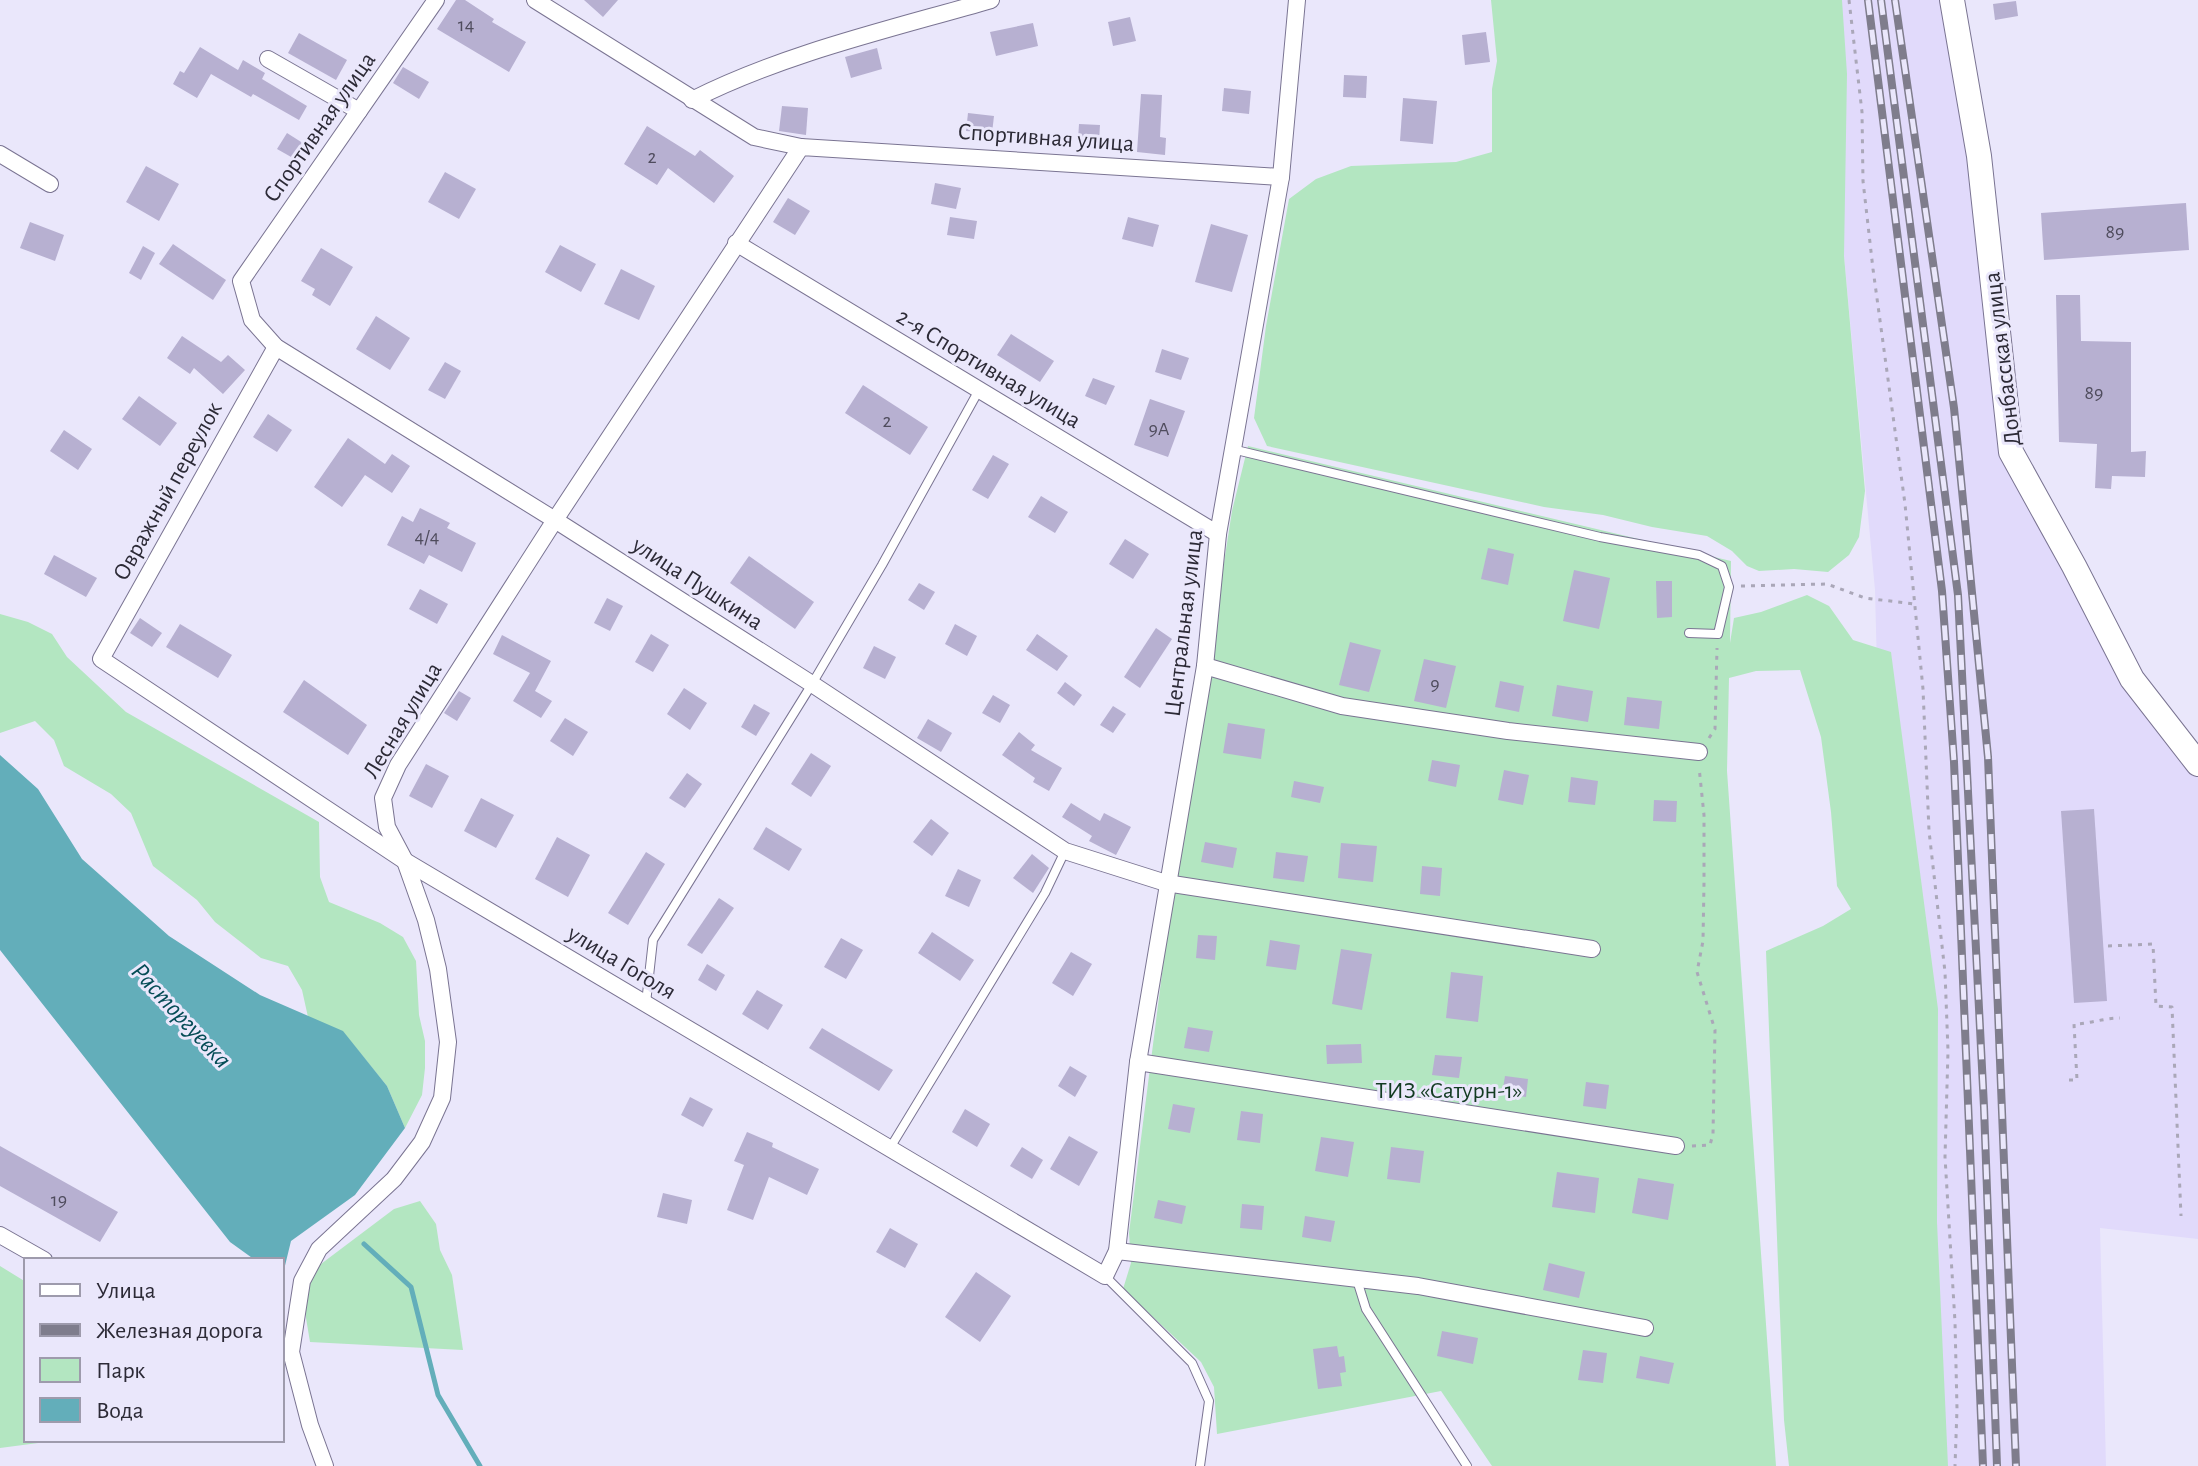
<svg xmlns="http://www.w3.org/2000/svg" width="2198" height="1466" font-family="'Alegreya Sans',sans-serif">
<rect width="100%" height="100%" fill="#eae7fb"/>
<path fill="#e1dafb" d="M1812,0H1959L2007,451L2198,772V1239L2100,1228L2106,1466H1878L1885,983L1875,590L1843,245Z"/>
<g fill="#b3e6c1">
<path d="M1491,0H1842L1847,74L1844,256L1865,491L1859,537L1849,555L1828,572L1794,569L1759,571L1747,566L1732,551L1707,536L1652,527L1603,515L1544,507L1267,446L1254,418L1266,326L1289,199L1316,179L1351,166L1456,162L1492,152V89L1497,61Z"/>
<path d="M1248,446L1731,561L1730,643L1734,618L1761,612L1807,595L1829,606L1853,640L1891,652L1938,1009L1937,1222L1948,1466H1789L1784,1420L1766,951L1823,926L1851,909L1837,886L1831,812L1821,737L1800,670L1756,671L1729,678L1727,771L1776,1466H1492L1441,1391L1217,1434L1214,1387L1201,1362L1123,1289L1131,1263L1129,1233L1171,903L1232,511Z"/>
<path d="M0,614L28,622L52,634L67,657L126,712L319,822L320,877L329,902L380,923L403,937L416,961L419,1015L425,1041V1068L422,1095L405,1128L387,1086L343,1032L308,1017L302,990L288,966L261,958L215,922L197,900L153,866L131,813L111,794L64,766L54,740L35,721L0,733Z"/>
<path d="M420,1201L436,1224L440,1250L452,1275L463,1350L310,1342L304,1306L313,1270L394,1209Z"/>
<path d="M0,1266L26,1282V1440H61L0,1448Z"/>
</g>
<path fill="#63aeba" d="M0,755L38,789L82,859L169,936L260,995L343,1031L387,1086L405,1128L355,1195L291,1241L282,1278V1260H255L230,1242L0,950Z"/>
<g fill="none" stroke-linecap="round" stroke-linejoin="round">
<path stroke="#63aeba" stroke-width="5" d="M364,1244L411,1287L438,1395L480,1466"/>
</g>
<g fill="#b7b0d1">
<path d="M456,0H465L494,19L492,22L526,42L509,72L437,29Z"/>
<path d="M584,0H618L603,17Z"/>
<path d="M2016,1L2018,16L1995,20L1993,4Z"/>
<path d="M1130,17L1136,41L1113,46L1108,22Z"/>
<path d="M1033,23L1038,46L996,56L990,32Z"/>
<path d="M1486,32L1490,62L1465,65L1462,35Z"/>
<path d="M299,33L347,60L336,80L288,53Z"/>
<path d="M200,47L238,70L243,60L265,73L262,79L307,106L299,120L253,94L251,97L211,74L197,98L173,84L180,71L184,73Z"/>
<path d="M877,48L882,69L851,78L845,57Z"/>
<path d="M403,67L429,82L419,99L393,83Z"/>
<path d="M1344,75L1367,76L1366,98L1343,97Z"/>
<path d="M1224,88L1251,91L1249,114L1222,111Z"/>
<path d="M1141,94L1162,95L1160,137L1166,138L1165,155L1137,152Z"/>
<path d="M1403,98L1437,101L1433,144L1400,141Z"/>
<path d="M782,106L808,108L806,135L779,131Z"/>
<path d="M968,113L994,116L992,133L966,131Z"/>
<path d="M1079,124L1100,125L1099,142L1078,140Z"/>
<path d="M647,126L695,156L700,150L734,176L714,203L668,168L657,185L624,164Z"/>
<path d="M287,133L309,147L300,162L277,149Z"/>
<path d="M146,166L179,184L159,221L126,202Z"/>
<path d="M445,172L476,189L459,219L428,202Z"/>
<path d="M935,183L961,188L956,209L931,204Z"/>
<path d="M788,198L810,211L795,235L773,222Z"/>
<path d="M2186,203L2189,250L2044,260L2041,213Z"/>
<path d="M950,217L977,221L974,239L947,235Z"/>
<path d="M1128,217L1159,225L1153,247L1122,239Z"/>
<path d="M30,222L64,235L55,261L20,248Z"/>
<path d="M1211,224L1248,235L1232,292L1195,282Z"/>
<path d="M173,244L226,280L213,300L159,264Z"/>
<path d="M560,245L596,264L581,292L545,272Z"/>
<path d="M143,246L155,253L141,280L129,273Z"/>
<path d="M321,248L353,267L330,306L312,295L315,289L301,281Z"/>
<path d="M621,269L655,286L639,320L604,304Z"/>
<path d="M2056,295H2080L2081,341L2131,342V452L2146,451L2145,477L2112,476L2111,489L2095,488L2097,444L2059,442Z"/>
<path d="M376,316L410,338L390,370L356,349Z"/>
<path d="M1011,334L1054,361L1040,382L997,355Z"/>
<path d="M182,336L221,362L228,355L245,370L223,394L194,368L190,374L167,358Z"/>
<path d="M1162,349L1189,358L1181,380L1155,372Z"/>
<path d="M445,362L461,371L445,399L428,390Z"/>
<path d="M1093,378L1115,386L1106,405L1085,396Z"/>
<path d="M863,385L928,427L910,455L845,413Z"/>
<path d="M139,396L177,423L160,446L122,419Z"/>
<path d="M1150,399L1185,411L1168,457L1134,445Z"/>
<path d="M268,414L292,430L277,452L253,437Z"/>
<path d="M64,430L92,449L78,470L50,451Z"/>
<path d="M348,438L385,464L392,454L410,466L392,493L365,475L342,507L314,487Z"/>
<path d="M993,455L1009,464L988,499L972,490Z"/>
<path d="M1041,496L1068,512L1055,533L1028,517Z"/>
<path d="M420,508L450,523L447,528L476,543L462,572L429,555L424,564L387,545L402,516L413,522Z"/>
<path d="M1125,539L1149,554L1133,579L1109,564Z"/>
<path d="M1488,548L1514,554L1508,585L1481,579Z"/>
<path d="M54,555L97,578L86,597L44,574Z"/>
<path d="M749,556L814,602L795,629L730,583Z"/>
<path d="M1574,570L1610,578L1599,629L1563,621Z"/>
<path d="M1656,581H1672V617L1657,618Z"/>
<path d="M919,583L935,592L924,610L908,600Z"/>
<path d="M420,589L448,604L437,624L409,609Z"/>
<path d="M607,598L623,606L610,631L594,623Z"/>
<path d="M140,618L162,633L152,647L130,633Z"/>
<path d="M180,624L232,655L218,678L166,647Z"/>
<path d="M955,624L977,636L967,656L945,644Z"/>
<path d="M1156,628L1172,639L1140,688L1124,677Z"/>
<path d="M651,634L669,645L653,672L635,662Z"/>
<path d="M1037,634L1068,656L1057,671L1026,650Z"/>
<path d="M502,635L551,661L535,691L552,701L541,718L513,701L530,673L493,654Z"/>
<path d="M1350,642L1381,650L1369,692L1339,685Z"/>
<path d="M874,646L896,657L885,679L863,668Z"/>
<path d="M1424,659L1456,666L1446,708L1414,701Z"/>
<path d="M304,680L367,725L348,755L283,712Z"/>
<path d="M1500,681L1524,686L1519,712L1495,707Z"/>
<path d="M1065,682L1082,695L1074,706L1057,693Z"/>
<path d="M1557,685L1593,691L1588,722L1552,716Z"/>
<path d="M684,688L707,703L690,730L667,714Z"/>
<path d="M459,691L471,698L457,721L444,713Z"/>
<path d="M993,695L1010,705L1000,723L982,713Z"/>
<path d="M1627,697L1662,701L1659,729L1624,725Z"/>
<path d="M754,704L770,713L756,736L741,727Z"/>
<path d="M1113,706L1126,714L1113,733L1100,725Z"/>
<path d="M565,718L588,732L573,756L550,741Z"/>
<path d="M928,719L952,733L941,752L917,738Z"/>
<path d="M1228,723L1265,729L1261,759L1223,753Z"/>
<path d="M1019,732L1035,745L1031,750L1062,768L1049,791L1033,782L1035,778L1002,755Z"/>
<path d="M811,753L831,766L811,797L791,784Z"/>
<path d="M1432,760L1460,765L1456,787L1428,781Z"/>
<path d="M426,764L449,776L432,808L409,796Z"/>
<path d="M1504,770L1529,775L1523,805L1498,800Z"/>
<path d="M687,773L702,784L685,808L669,798Z"/>
<path d="M1571,777L1598,781L1595,805L1568,802Z"/>
<path d="M1294,781L1324,787L1320,803L1291,797Z"/>
<path d="M481,798L514,815L496,848L464,831Z"/>
<path d="M1654,800L1677,801L1676,822L1653,821Z"/>
<path d="M1071,803L1100,821L1104,813L1131,827L1116,855L1089,841L1092,836L1062,817Z"/>
<path d="M2094,809L2107,1001L2074,1003L2061,811Z"/>
<path d="M931,819L949,833L932,856L913,842Z"/>
<path d="M766,827L802,849L789,871L753,849Z"/>
<path d="M557,837L590,855L568,897L535,879Z"/>
<path d="M1205,842L1237,848L1233,868L1201,862Z"/>
<path d="M1341,843L1377,846L1373,882L1338,878Z"/>
<path d="M646,852L665,864L628,925L608,913Z"/>
<path d="M1276,852L1308,856L1304,882L1273,878Z"/>
<path d="M1032,854L1049,868L1033,893L1013,878Z"/>
<path d="M1422,866L1442,868L1440,896L1420,894Z"/>
<path d="M958,869L981,880L969,907L945,896Z"/>
<path d="M719,898L734,908L702,954L687,945Z"/>
<path d="M932,932L974,960L960,981L918,953Z"/>
<path d="M1198,935L1217,936L1215,960L1196,958Z"/>
<path d="M841,938L863,950L846,979L824,967Z"/>
<path d="M1270,940L1300,945L1296,970L1266,966Z"/>
<path d="M1341,949L1372,954L1362,1010L1332,1004Z"/>
<path d="M1071,952L1092,964L1073,996L1052,983Z"/>
<path d="M707,964L725,975L716,991L698,980Z"/>
<path d="M1451,972L1483,976L1478,1022L1446,1018Z"/>
<path d="M757,990L783,1005L768,1030L742,1014Z"/>
<path d="M1188,1027L1213,1031L1209,1052L1184,1048Z"/>
<path d="M822,1028L893,1070L879,1091L809,1048Z"/>
<path d="M1361,1044L1362,1063L1327,1064L1326,1045Z"/>
<path d="M1435,1055L1462,1057L1459,1078L1432,1075Z"/>
<path d="M1070,1066L1087,1076L1075,1097L1058,1086Z"/>
<path d="M1505,1076L1528,1079L1526,1097L1502,1094Z"/>
<path d="M1586,1082L1609,1085L1606,1109L1583,1106Z"/>
<path d="M690,1097L713,1109L703,1127L681,1115Z"/>
<path d="M1173,1104L1195,1108L1190,1133L1168,1129Z"/>
<path d="M965,1109L990,1124L977,1147L952,1132Z"/>
<path d="M1241,1111L1263,1114L1260,1143L1237,1140Z"/>
<path d="M747,1132L773,1143L772,1147L819,1169L807,1195L769,1177L753,1220L727,1210L744,1165L734,1161Z"/>
<path d="M1069,1136L1098,1152L1079,1186L1050,1169Z"/>
<path d="M1321,1137L1354,1142L1348,1177L1315,1171Z"/>
<path d="M0,1146L118,1212L100,1242L0,1186Z"/>
<path d="M1022,1147L1043,1160L1032,1179L1010,1166Z"/>
<path d="M1391,1147L1424,1151L1420,1183L1387,1179Z"/>
<path d="M1557,1172L1599,1178L1595,1213L1552,1207Z"/>
<path d="M1638,1178L1674,1184L1668,1220L1632,1213Z"/>
<path d="M663,1193L692,1200L687,1224L657,1217Z"/>
<path d="M1158,1200L1186,1206L1182,1224L1154,1218Z"/>
<path d="M1242,1204L1264,1206L1262,1230L1240,1228Z"/>
<path d="M1305,1216L1335,1221L1331,1242L1302,1237Z"/>
<path d="M890,1228L918,1244L905,1268L876,1252Z"/>
<path d="M1549,1263L1585,1272L1579,1298L1543,1290Z"/>
<path d="M976,1272L1011,1296L980,1342L945,1317Z"/>
<path d="M1442,1331L1478,1338L1473,1364L1437,1356Z"/>
<path d="M1337,1346L1339,1357L1344,1356L1346,1372L1340,1373L1342,1386L1318,1389L1313,1349Z"/>
<path d="M1583,1350L1607,1353L1603,1383L1578,1380Z"/>
<path d="M1640,1356L1674,1363L1669,1384L1636,1378Z"/>
</g>
<g fill="none" stroke-linecap="round" stroke-linejoin="round">
<g stroke="#7a7492" stroke-width="10">
<g id="lane">
<path d="M1232,449L1600,537L1699,555L1722,566L1729,587L1718,634L1689,633"/>
<path d="M646,1003L653,940L812,684L882,565L979,390"/>
<path d="M890,1148L1045,893L1065,851"/>
<path d="M1105,1276L1192,1363L1209,1401L1200,1466"/>
<path d="M1357,1280L1366,1309L1467,1466"/>
</g>
</g>
<g stroke="#7a7492" stroke-width="18">
<g id="street">
<path d="M436,0L241,281L252,320L276,347L555,520L812,684L1065,851L1166,883L1592,949"/>
<path d="M535,0L754,137L801,147"/>
<path d="M268,59L359,111"/>
<path d="M692,100C785,53 891,29 991,0"/>
<path d="M0,154L50,184"/>
<path d="M736,243L1218,534"/>
<path d="M276,347L101,659L405,861L1105,1276L1117,1251L1138,1062L1205,666L1218,534L1281,177L1297,0"/>
<path d="M1205,666L1342,706L1508,731L1699,752"/>
<path d="M1138,1062L1676,1146"/>
<path d="M0,1235L44,1260"/>
<path d="M1117,1251L1418,1286L1645,1328"/>
<path d="M325,1466L310,1425L291,1352L302,1281L319,1249L394,1179L422,1142L442,1098L448,1042L438,969L426,920L405,861L387,827L383,798L398,765L555,520L801,147L1281,177"/>
</g>
</g>
<g stroke="#7a7492" stroke-width="26">
<path id="secondary" d="M1952,0L1979,156L2011,452L2074,566L2132,679L2198,764"/>
</g>
<g stroke="#aaa7b8" stroke-width="3" stroke-dasharray="4 6" stroke-linecap="butt">
<path d="M1849,0L1862,112L1863,181L1873,269L1905,504L1923,689L1929,831L1945,972L1948,1051L1945,1157L1955,1322L1957,1409L1955,1466"/>
<path d="M1741,586L1827,584L1865,598L1914,604"/>
<path d="M1709,738L1715,729L1717,648"/>
<path d="M2108,946L2153,944L2156,1006L2172,1007L2181,1216"/>
<path d="M2069,1080H2077L2074,1024C2090,1024 2103,1018 2120,1018"/>
<path d="M1692,1146L1710,1145L1713,1134L1715,1030L1697,972L1703,941L1704,883V815L1699,767"/>
</g>
<use href="#lane" stroke="#fff" stroke-width="8"/>
<use href="#street" stroke="#fff" stroke-width="16"/>
<use href="#secondary" stroke="#fff" stroke-width="24"/>
<g stroke="#7f7d8c" stroke-width="8">
<g id="rail">
<path d="M1868,0L1942,591L1954,762L1983,1466"/>
<path d="M1881,0L1958,595L1984,1107L1997,1466"/>
<path d="M1895,0L1954,408L1988,757L2016,1466"/>
</g>
</g>
<use href="#rail" stroke="#eae7fb" stroke-width="5" stroke-dasharray="15" stroke-linecap="butt"/>
</g>
<g text-anchor="middle" stroke-width="6" stroke-linejoin="round" paint-order="stroke">
<g font-size="20" fill="#4f4c5d">
<text x="466" y="31">14</text>
<text x="652" y="163">2</text>
<text x="2115" y="238">89</text>
<text x="2094" y="399">89</text>
<text x="887" y="427">2</text>
<text x="1159" y="435">9А</text>
<text x="427" y="543">4/4</text>
<text x="1435" y="690">9</text>
<text x="59" y="1206">19</text>
</g>
<g font-size="24" fill="#2c2a36" stroke="#eae7fb">
<text transform="translate(319 127) rotate(-55)" y="8">Спортивная улица</text>
<text transform="translate(1046 137) rotate(4)" y="8">Спортивная улица</text>
<text transform="translate(2002 359) rotate(-97)" y="8">Донбасская улица</text>
<text transform="translate(989 368) rotate(31)" y="8">2-я Спортивная улица</text>
<text transform="translate(167 491) rotate(-61)" y="8">Овражный переулок</text>
<text transform="translate(698 583) rotate(33)" y="8">улица Пушкина</text>
<text transform="translate(1183 623) rotate(-83)" y="8">Центральная улица</text>
<text transform="translate(402 720) rotate(-59)" y="8">Лесная улица</text>
<text transform="translate(622 962) rotate(31)" y="8">улица Гоголя</text>
</g>
<g font-size="24" fill="#123b21" stroke="#eae7fb">
<text x="1449" y="1098">ТИЗ «Сатурн-1»</text>
</g>
<g font-size="26" font-style="italic" fill="#054c56" stroke="#eae7fb">
<text transform="translate(182 1015) rotate(47)" y="9">Расторгуевка</text>
</g>
</g>
<rect x="24" y="1258" width="260" height="184" fill="#eae7fb" stroke="#9e9bac" stroke-width="2"/>
<rect x="40" y="1284" width="40" height="12" fill="#ffffff" stroke="#9e9bac" stroke-width="2"/>
<text x="96" y="1298" font-size="24" fill="#2c2a36">Улица</text>
<rect x="40" y="1324" width="40" height="12" fill="#7f7d8c" stroke="#9e9bac" stroke-width="2"/>
<text x="96" y="1338" font-size="24" fill="#2c2a36">Железная дорога</text>
<rect x="40" y="1358" width="40" height="24" fill="#b3e6c1" stroke="#9e9bac" stroke-width="2"/>
<text x="96" y="1378" font-size="24" fill="#2c2a36">Парк</text>
<rect x="40" y="1398" width="40" height="24" fill="#63aeba" stroke="#9e9bac" stroke-width="2"/>
<text x="96" y="1418" font-size="24" fill="#2c2a36">Вода</text>
</svg>
